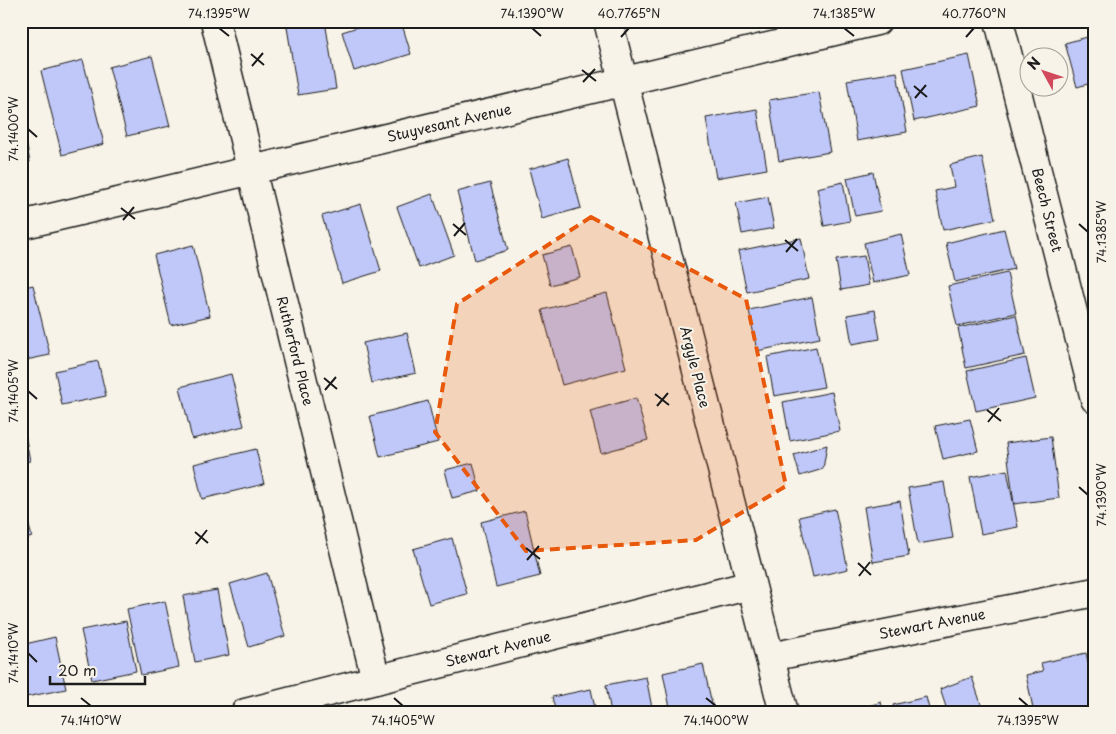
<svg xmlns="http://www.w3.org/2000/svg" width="1116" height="734" font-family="'Playpen Sans',sans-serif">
<rect width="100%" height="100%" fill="#f7f3e8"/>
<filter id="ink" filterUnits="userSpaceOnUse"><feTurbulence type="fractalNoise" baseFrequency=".02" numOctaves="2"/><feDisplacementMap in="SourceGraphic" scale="10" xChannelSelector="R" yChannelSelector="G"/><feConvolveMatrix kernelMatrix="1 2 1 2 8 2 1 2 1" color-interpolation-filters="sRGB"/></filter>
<g filter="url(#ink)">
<g fill="#c0c8f9" stroke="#1c1c1c">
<path d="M286,21H325L336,89L298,95Z"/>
<path d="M359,21H379L380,23L401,21L411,54L354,71L342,32L361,26Z"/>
<path d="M1095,35V82L1077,87L1065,43Z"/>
<path d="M969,55L980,106L914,121L903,69Z"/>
<path d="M152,56L170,126L127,136L109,67Z"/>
<path d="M83,60L104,144L62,155L41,71Z"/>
<path d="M897,72L907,132L857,141L847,80Z"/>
<path d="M819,92L830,152L779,161L769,100Z"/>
<path d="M757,109L767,169L716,178L706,118Z"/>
<path d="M21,117L30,162L21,164Z"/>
<path d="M982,157L995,219L943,230L935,191L954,187L950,165Z"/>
<path d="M568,158L581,208L542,219L529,169Z"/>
<path d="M873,172L881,211L855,216L847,178Z"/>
<path d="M843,182L850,221L824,226L817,188Z"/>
<path d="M490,183L508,250L475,260L457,192Z"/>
<path d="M432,194L454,255L419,268L397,207Z"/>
<path d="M768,197L774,228L742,234L736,203Z"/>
<path d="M361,204L381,271L342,283L322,216Z"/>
<path d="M1004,229L1014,269L955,282L946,243Z"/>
<path d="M901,234L910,275L873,283L864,243Z"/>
<path d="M801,238L809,279L747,292L738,251Z"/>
<path d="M193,245L210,316L171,325L154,255Z"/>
<path d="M572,247L580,277L550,285L542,255Z"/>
<path d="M864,256L869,285L841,290L836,260Z"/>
<path d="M1007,273L1016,313L957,326L948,286Z"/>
<path d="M33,285L50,355L21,361V288Z"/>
<path d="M607,293L626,368L562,385L542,310Z"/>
<path d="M812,297L820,338L757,351L749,310Z"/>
<path d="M875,310L880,339L852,344L847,315Z"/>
<path d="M1016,315L1025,355L966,368L958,328Z"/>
<path d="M407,333L416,373L372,383L363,343Z"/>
<path d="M816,347L824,387L774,396L767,357Z"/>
<path d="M1026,358L1035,398L976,411L967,371Z"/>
<path d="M98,361L106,396L62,405L55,371Z"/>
<path d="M231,374L244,426L192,439L180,387Z"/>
<path d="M832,392L840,431L790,441L783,402Z"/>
<path d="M636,398L648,440L601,453L590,411Z"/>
<path d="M428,401L438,442L380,457L370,416Z"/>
<path d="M970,419L978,451L943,459L935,426Z"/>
<path d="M21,423H23L30,461L21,462Z"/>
<path d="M1051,437L1059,498L1014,504L1006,443Z"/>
<path d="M827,445L823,469L800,476L794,455Z"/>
<path d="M256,449L264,484L202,499L194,464Z"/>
<path d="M473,463L480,491L452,498L445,470Z"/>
<path d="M1007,470L1018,527L981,534L970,477Z"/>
<path d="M944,482L953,538L918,544L908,488Z"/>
<path d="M21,496L32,537L21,540Z"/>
<path d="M900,501L909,556L873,562L864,507Z"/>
<path d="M835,509L848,569L813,577L799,517Z"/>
<path d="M525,511L540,576L496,587L481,522Z"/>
<path d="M452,538L467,594L429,604L413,549Z"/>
<path d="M267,573L285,636L249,647L230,584Z"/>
<path d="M217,590L229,655L195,662L183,596Z"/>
<path d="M165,601L179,667L141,675L127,609Z"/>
<path d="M126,621L136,671L92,680L81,630Z"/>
<path d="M55,637L66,689L21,698V680L25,679L21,664V645Z"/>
<path d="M1086,653L1095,693V713H1034L1026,675L1043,671L1041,663Z"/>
<path d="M703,664L714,713H671L663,673Z"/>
<path d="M646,677L653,713H611L606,685Z"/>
<path d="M972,677L984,713H948L940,689Z"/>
<path d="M591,689L596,713H556L552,697Z"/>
<path d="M926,697L930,713H895L893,705Z"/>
<path d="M881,702L884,713H847Z"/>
<path d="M531,708L532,713H510Z"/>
</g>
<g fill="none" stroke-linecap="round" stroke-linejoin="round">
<g stroke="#1c1c1c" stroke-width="31">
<g id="minor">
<path d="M215,21L376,680"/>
<path d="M608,21L784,713"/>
<path d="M999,21L1095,399"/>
<path d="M21,225L877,21"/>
<path d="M770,657L1095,592"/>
<path d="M245,713L751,585"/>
</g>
</g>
<use href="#minor" stroke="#f7f3e8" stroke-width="28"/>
</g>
</g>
<path fill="#e8590c" fill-opacity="0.2" stroke="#e8590c" stroke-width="4" stroke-dasharray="10 6" stroke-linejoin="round" d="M591,217L746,299L786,486L696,540L526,551L435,432L457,304Z"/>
<path fill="none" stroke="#1c1c1c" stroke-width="2" d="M219,28L229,36M532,28L541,36M844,28L854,36M621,37L629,28M966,37L974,28M251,54L264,65M252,66L263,53M582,70L596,81M583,82L595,69M914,86L927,97M915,98L926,85M28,129L37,137M121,208L135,219M123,220L134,207M453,224L466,235M1079,224L1088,232M454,236L465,223M785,240L798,251M786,252L797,239M324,378L337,389M325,390L336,377M28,391L37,399M655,394L669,405M657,406L668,393M987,410L1001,421M988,422L999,408M1079,487L1088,495M195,532L208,543M196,544L207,530M526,548L540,559M527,560L539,546M858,563L871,575M859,576L870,562M28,653L37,662M81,698L91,706M394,698L403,706M706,698L716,706M1019,698L1028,706"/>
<g text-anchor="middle" stroke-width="4" stroke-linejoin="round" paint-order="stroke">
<g font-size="14" fill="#1c1c1c" stroke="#f7f3e8">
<text transform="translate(449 123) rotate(-13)" y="5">Stuyvesant Avenue</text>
<text transform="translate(1047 210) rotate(76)" y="5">Beech Street</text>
<text transform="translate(295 351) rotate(76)" y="5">Rutherford Place</text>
<text transform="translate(695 367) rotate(76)" y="5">Argyle Place</text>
<text transform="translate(932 624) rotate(-11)" y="5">Stewart Avenue</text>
<text transform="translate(498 649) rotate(-14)" y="5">Stewart Avenue</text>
</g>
</g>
<rect width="1116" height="734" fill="none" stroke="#f7f3e8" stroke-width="55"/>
<g transform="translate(1044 72) rotate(310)"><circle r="24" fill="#f7f3e8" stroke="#9f9d96"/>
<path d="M0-4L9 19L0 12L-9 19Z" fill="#d1495b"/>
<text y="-8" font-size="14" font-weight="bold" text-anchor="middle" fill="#1c1c1c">N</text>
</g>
<path d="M50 676v8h95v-8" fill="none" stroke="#1c1c1c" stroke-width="2.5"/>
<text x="58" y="676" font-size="15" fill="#1c1c1c" stroke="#f7f3e8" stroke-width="4" paint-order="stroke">20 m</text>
<rect x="28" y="28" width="1060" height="678" fill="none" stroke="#1c1c1c" stroke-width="2"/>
<g font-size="12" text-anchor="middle" fill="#1c1c1c">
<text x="219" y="18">74.1395°W</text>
<text x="532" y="18">74.1390°W</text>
<text x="629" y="18">40.7765°N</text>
<text x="844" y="18">74.1385°W</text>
<text x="974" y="18">40.7760°N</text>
<text transform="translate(14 129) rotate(-90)" y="4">74.1400°W</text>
<text transform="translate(1102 232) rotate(-90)" y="4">74.1385°W</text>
<text transform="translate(14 391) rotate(-90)" y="4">74.1405°W</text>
<text transform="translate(1102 495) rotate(-90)" y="4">74.1390°W</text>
<text transform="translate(14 653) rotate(-90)" y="4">74.1410°W</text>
<text x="91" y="725">74.1410°W</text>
<text x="403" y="725">74.1405°W</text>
<text x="716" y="725">74.1400°W</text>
<text x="1028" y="725">74.1395°W</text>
</g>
</svg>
